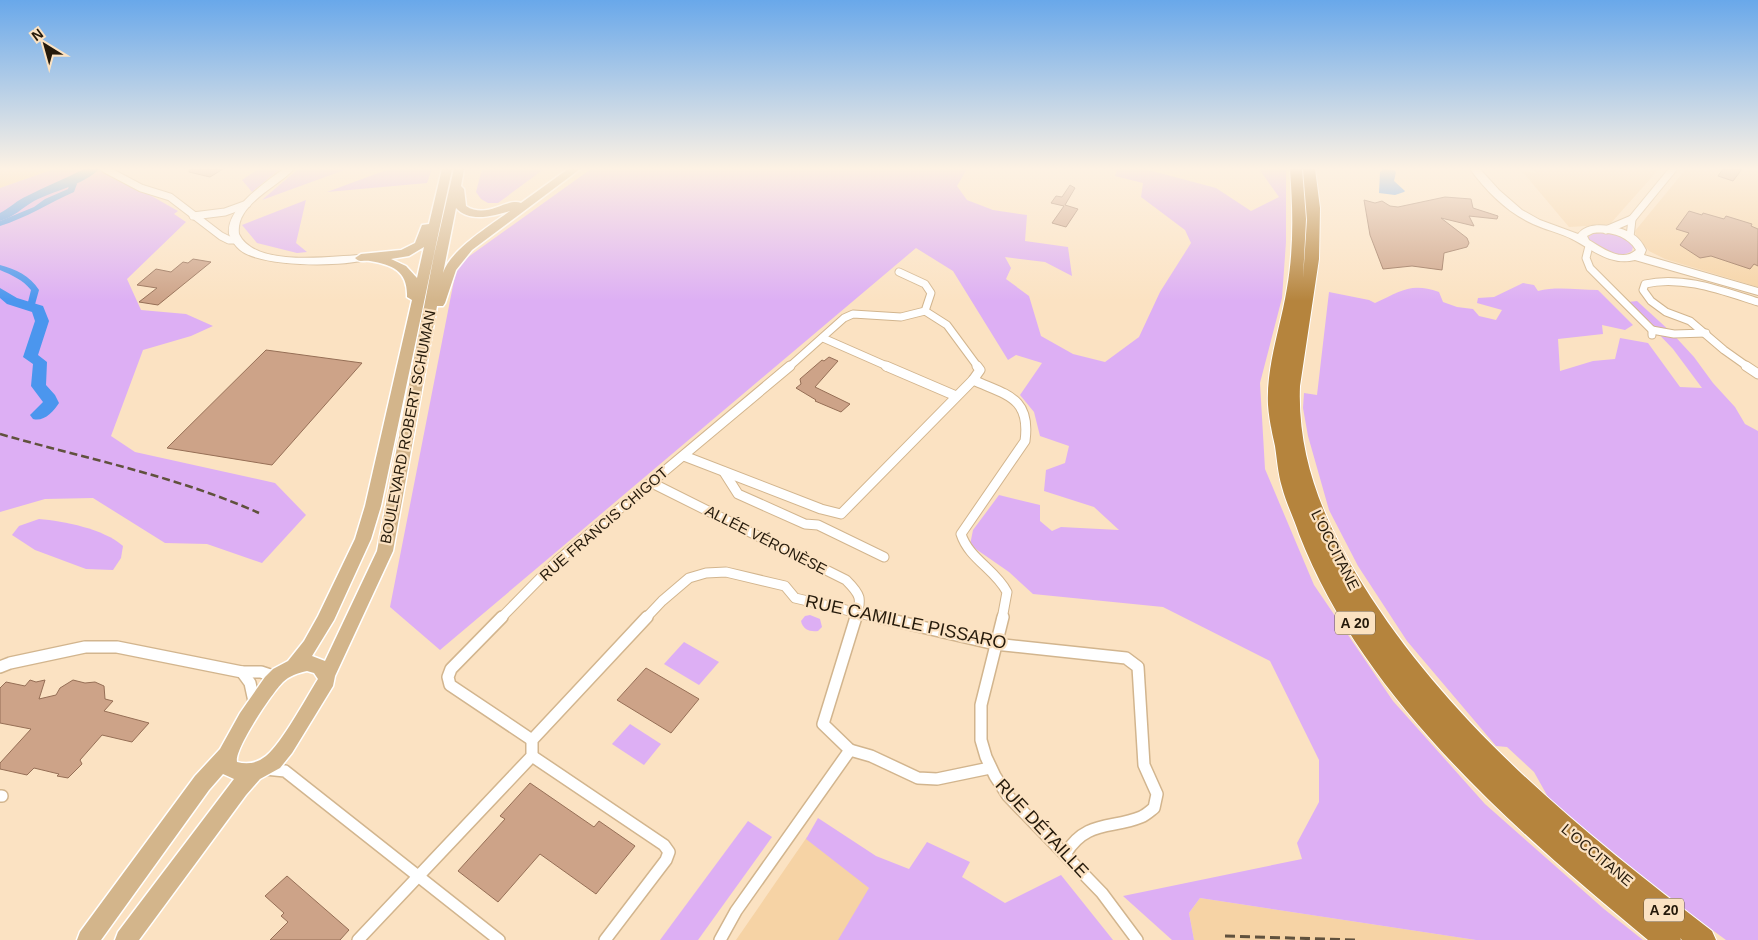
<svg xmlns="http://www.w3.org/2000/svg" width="1758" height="940" font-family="Helvetica,sans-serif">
<rect width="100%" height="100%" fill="#fbe2c2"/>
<g fill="#f6d3a5">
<path d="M0,169H54L0,188Z"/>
<path d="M1532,169H1659L1611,223L1604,225L1569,227L1522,171L1536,173Z"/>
<path d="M1686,169H1758V287L1665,259L1649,251L1636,236L1635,231Z"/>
<path d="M807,837L912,905L930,940H736Z"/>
<path d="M1200,898L1476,940H1194L1189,913Z"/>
</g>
<g fill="#ddaff4">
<path d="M54,169H104L178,211L174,214L186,222L127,279L141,310L186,314L213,326L191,336L143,350L111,436L135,452L275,483L306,515L262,563L207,544L165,543L93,498L45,499L0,512V188Z"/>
<path d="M258,169H280L252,192L242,180Z"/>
<path d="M298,169H347L262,200Z"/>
<path d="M389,169H432L427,183L327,192Z"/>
<path d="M482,169H544L498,203H488L481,199L476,192Z"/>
<path d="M591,169H967L957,186L967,200L993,210L1027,215L1025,241L1068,247L1072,276L1045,262L1005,257L1011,268L1006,279L1029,296L1041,336L1073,354L1105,362L1139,337L1160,292L1191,243L1185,230L1141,197L1143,183L1115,176L1117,169H1145L1216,188L1251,211L1279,197L1259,169H1286V242L1282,298L1260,383L1265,469L1314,585L1393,701L1485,804L1604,909L1643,940H1476L1200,898L1189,913L1194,940H1172L1123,896L1302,859L1297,843L1319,802V760L1270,661L1163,607L1033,594L1009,572L970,545L973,530L999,495L1040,505V521L1052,531L1061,527L1119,530L1094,507L1044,491L1046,470L1065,463L1069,446L1040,436L1034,412L1020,395L1042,363L1016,355L1008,360L953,271L916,248L440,650L390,607L457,265Z"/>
<path d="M306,200L296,243L307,252L297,253L257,243L242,225Z"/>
<path d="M1595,233C1609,232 1625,235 1633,247L1632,251C1618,260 1601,250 1590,242L1588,237Z"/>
<path d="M1523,283L1534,285L1538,291C1557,286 1578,290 1598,290L1633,325L1625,330L1602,325L1603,334L1558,339L1560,371L1593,361L1615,359L1620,338L1648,343L1680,387L1702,388L1673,349L1628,302L1637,301L1671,332L1694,357L1713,383L1735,407L1745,424L1758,431V940H1726L1621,863L1548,797L1534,772L1507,747L1496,746L1407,641L1358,566L1329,510L1308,436L1303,408L1304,393L1317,395L1329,292L1369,300L1375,303C1401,291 1411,282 1439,292L1443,302L1457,307L1473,309L1479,316L1496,320L1502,310L1477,303L1478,298L1494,297Z"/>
<path d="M39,519C64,521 104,529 123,546L121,558L113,570L86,569L35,550L12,535L19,526Z"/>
<path d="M810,615L820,619L822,627L818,631C810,632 803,630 801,621L805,616Z"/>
<path d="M684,642L719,662L699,685L664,664Z"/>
<path d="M630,724L661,744L644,765L612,744Z"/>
<path d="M818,818L876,856L909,869L927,842L970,862L962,877L1005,903L1061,875L1113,940H838L869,888L806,839Z"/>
<path d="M748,821L772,837L698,940H660Z"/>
</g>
<path fill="#4b96ee" d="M1383,169L1394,170L1396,172L1394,181L1405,191L1404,192L1395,195L1379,193L1380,172Z"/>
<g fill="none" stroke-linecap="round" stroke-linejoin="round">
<g fill="#4b96ee" fill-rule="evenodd">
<path d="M62,182H76L77,184L74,192C49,203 26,218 0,226V221L34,207L45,199L68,189L69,186H62Z"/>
<path d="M0,265C16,269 30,276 39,290L34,308L31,309L27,306L31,290C23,280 12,275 0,270Z"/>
</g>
<g fill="#4b96ee" fill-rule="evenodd">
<path d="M84,169H99C84,185 53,191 34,201C22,208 14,217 0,221V213C10,208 17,200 27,196C46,186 65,179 84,169Z"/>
<path d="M0,288L17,298L43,306L49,321L38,355L47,362L46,385L55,395L59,403C53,412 44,422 33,419L30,415L43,402L31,386L33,364L23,357L35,321L32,312L7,304L0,298Z"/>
</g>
</g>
<g fill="#cda388" stroke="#966f56">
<path d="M189,169H223L210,177L189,172Z"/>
<path d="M1723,169H1742L1733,181L1718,176Z"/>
<path d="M1070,185L1075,188L1065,205L1078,209L1066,227L1052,223L1064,206L1051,203L1056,196L1062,197Z"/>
<path d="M1445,197L1471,199L1473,208L1498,216L1497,219L1469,216L1474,226L1441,218L1467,238L1469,243L1467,247L1444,253L1442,270L1412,266L1383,269L1370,235L1364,200L1375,203L1382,201L1390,206L1398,207Z"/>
<path d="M1689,211L1702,215L1703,213L1724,219L1726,216L1752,224L1751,226L1758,229V266L1754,264L1750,269L1711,256L1700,258L1680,245L1689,233L1676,229Z"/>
<path d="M193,259L211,262L158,305L139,302L157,288L137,285L156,269L171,272L183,262L188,263Z"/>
<path d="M266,350L362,363L272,465L167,448Z"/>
<path d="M829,357L838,361L815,387L850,404L841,412L815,401L816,400L796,388L801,384L800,379L822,360L824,361Z"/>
<path d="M646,668L699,699L671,733L617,700Z"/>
<path d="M30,680L36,682L45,680L39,699L56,695L60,688L73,680L85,683L95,682L104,686L105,699L113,701L104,711L149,723L132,742L102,735L80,760L82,764L68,778L57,776L59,774L34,768L27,775L0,769V763L31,729L0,723V688L6,682L25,686Z"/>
<path d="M530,783L594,827L599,821L635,846L596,894L540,854L498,902L458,871L505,819L500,816Z"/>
<path d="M287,876L349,930L340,940H270L288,922L281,916L284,913L265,896Z"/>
</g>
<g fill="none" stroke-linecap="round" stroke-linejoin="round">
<g stroke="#d2b58e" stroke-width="9">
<g id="street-far2">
<path d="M105,169L141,188L170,197L221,236L229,240H236"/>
<path d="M193,216L225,212L247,204"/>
<path d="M1606,230L1632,219L1673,169"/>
<path d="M1630,237L1632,219"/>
<path d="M1589,246L1586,258L1590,268L1652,330V335"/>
<path d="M925,311L947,325L978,367"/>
<path d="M1652,330L1674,334L1706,333"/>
<path d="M823,338L889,367"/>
<path d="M789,367L844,318L853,314L901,317L925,311L931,293L925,284L899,272"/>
<path d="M1748,367L1724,350L1690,321L1666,312L1651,301L1643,290L1645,284C1682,275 1723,291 1758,302"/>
</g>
</g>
<g stroke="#d2b58e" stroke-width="11">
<g id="street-far1">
<path d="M886,366L956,396"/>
<path d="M1746,366L1758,374"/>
<path d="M973,380C1006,395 1031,397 1025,441L961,534C969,559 995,569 1007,592L1002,619"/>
<path d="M684,456L821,509L841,514L973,380L980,370L977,366"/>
<path d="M724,472L738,494L805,524L818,525L884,557"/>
<path d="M652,483L846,580C861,595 862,598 856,619"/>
<path d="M500,619L557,561L790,366"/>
<path d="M645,619L662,601L689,578L706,573L726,572L785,586L795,598L884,619"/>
</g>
</g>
<g stroke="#d2b58e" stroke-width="14">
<g id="street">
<path d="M502,617L451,669L448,677L450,685L532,740"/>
<path d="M879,617L995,644L1126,658L1138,667L1144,765L1157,794L1154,808C1150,811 1146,815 1141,817C1112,829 1086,820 1066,853"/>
<path d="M1003,617L981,705V740L986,757L995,776L1008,796L1102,893L1137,940"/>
<path d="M0,667L10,663L85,647H117L242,672H261L276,677"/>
<path d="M242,672L250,683L255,706"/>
<path d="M850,750L823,724L856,617"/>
<path d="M532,756L664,845L669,852L666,860L605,940"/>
<path d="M265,769L285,771L499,940"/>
<path d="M0,796H2"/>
<path d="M358,940L532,756V740L647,617"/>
<path d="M720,940L736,911L850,750L871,756L918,778L937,779L990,768"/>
</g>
</g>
<g stroke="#d2b58e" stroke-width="2">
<g id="secondary">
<path d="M283,169H294C277,188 235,204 239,234C255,268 331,256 361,255L365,256L366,258L365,260C339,267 261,267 240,250C235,246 231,239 229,234C226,208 264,184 283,169Z"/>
<path d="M1470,169H1480L1499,190L1522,210L1540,220L1578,234C1589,219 1621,226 1634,235C1640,239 1643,244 1646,250L1644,255L1758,288V295L1635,260C1610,266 1593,250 1572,239C1560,233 1546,230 1533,224C1508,213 1486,191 1470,169ZM1593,233C1609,231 1627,235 1636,250C1622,263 1602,248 1589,240L1587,236Z"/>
</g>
</g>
<g stroke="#fff" stroke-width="3">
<path id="primary" d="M442,169H452L381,506L371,539L334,620L312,656L325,661L377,551L434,255L454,169H464L461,186L464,189L466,206C487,220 507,197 521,203L568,169H580L472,250L456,270L445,303L443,306H437L393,551L335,676L333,686L292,753L280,768L260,779L246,795L139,940H115L118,932L234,779L223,774L209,790L101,940H77L80,932L195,776L220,749L240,713L265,677L273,669L288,661L304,641L318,616L355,539L365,506L412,300L407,297C408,271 393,265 370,261C363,260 360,263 355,258L361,254L401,250L415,243L422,225L429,224ZM456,208C469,223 494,216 510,211C491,225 450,250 443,273ZM424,247L417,278L406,266L391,259L409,256ZM307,671L314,673L318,679C306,698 282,743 266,756C257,763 248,765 237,762C234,749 272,693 283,682C289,676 298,673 307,671Z"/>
</g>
<g stroke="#fff" stroke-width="2">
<path id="highway" d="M1290,169H1302L1306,219L1303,279L1307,220L1303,169H1315L1320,208L1319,259L1300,386C1297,459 1325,524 1363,585C1451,726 1581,831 1712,931L1716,940H1682L1680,938L1681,940H1648C1515,830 1363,699 1299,534C1294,518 1286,503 1282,487C1278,474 1277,459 1275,446C1272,433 1269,419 1268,405C1266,366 1281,326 1287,288C1294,249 1293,209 1290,169Z"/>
</g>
<use href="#street-far2" stroke="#fff" stroke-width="7"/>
<use href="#street-far1" stroke="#fff" stroke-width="9"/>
<use href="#street" stroke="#fff" stroke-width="11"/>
<use href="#secondary" fill="#fff" fill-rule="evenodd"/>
<use href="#primary" fill="#d3b58b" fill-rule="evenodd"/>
<use href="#highway" fill="#b5843d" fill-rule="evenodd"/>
<path stroke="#60513d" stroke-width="2.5" stroke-dasharray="8 4" stroke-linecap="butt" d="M0,434C87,459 176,476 259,513"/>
<path stroke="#60513d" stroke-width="3" stroke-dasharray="10 5" stroke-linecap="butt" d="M1225,936L1355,940"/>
</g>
<linearGradient id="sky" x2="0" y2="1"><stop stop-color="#69a8ea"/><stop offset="0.56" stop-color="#fdf2e4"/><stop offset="1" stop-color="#fdf2e4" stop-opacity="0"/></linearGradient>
<rect width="1758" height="301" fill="url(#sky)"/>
<g text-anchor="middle" stroke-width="4.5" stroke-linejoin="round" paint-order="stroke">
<g fill="#fbe2c2" stroke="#655642" stroke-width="1">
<rect x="1335" y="611.5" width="40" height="23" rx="4"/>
<rect x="1644" y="898.5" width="40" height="23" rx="4"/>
</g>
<g font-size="14" font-weight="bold" fill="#251a0b">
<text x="1355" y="628">A 20</text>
<text x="1664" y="915">A 20</text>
</g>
<g font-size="15" fill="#251a0b" stroke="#fbe2c2">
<text transform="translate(408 427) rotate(-79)" y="5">BOULEVARD ROBERT SCHUMAN</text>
<text transform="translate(604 524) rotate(-41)" y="5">RUE FRANCIS CHIGOT</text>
<text transform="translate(766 540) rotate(27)" y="5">ALLÉE VÉRONÈSE</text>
<text transform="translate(1335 550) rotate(63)" y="5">L'OCCITANE</text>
<text transform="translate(1597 855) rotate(40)" y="5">L'OCCITANE</text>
</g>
<g font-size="18" fill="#251a0b" stroke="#fbe2c2">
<text transform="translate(906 622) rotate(12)" y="6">RUE CAMILLE PISSARO</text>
<text transform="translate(1042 828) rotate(47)" y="6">RUE DÉTAILLE</text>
</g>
</g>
<g transform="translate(45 45) rotate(323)" stroke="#fbe2c2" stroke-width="4" paint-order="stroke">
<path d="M0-4L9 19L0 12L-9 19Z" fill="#251a0b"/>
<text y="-8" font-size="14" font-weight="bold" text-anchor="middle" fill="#251a0b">N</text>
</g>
</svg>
